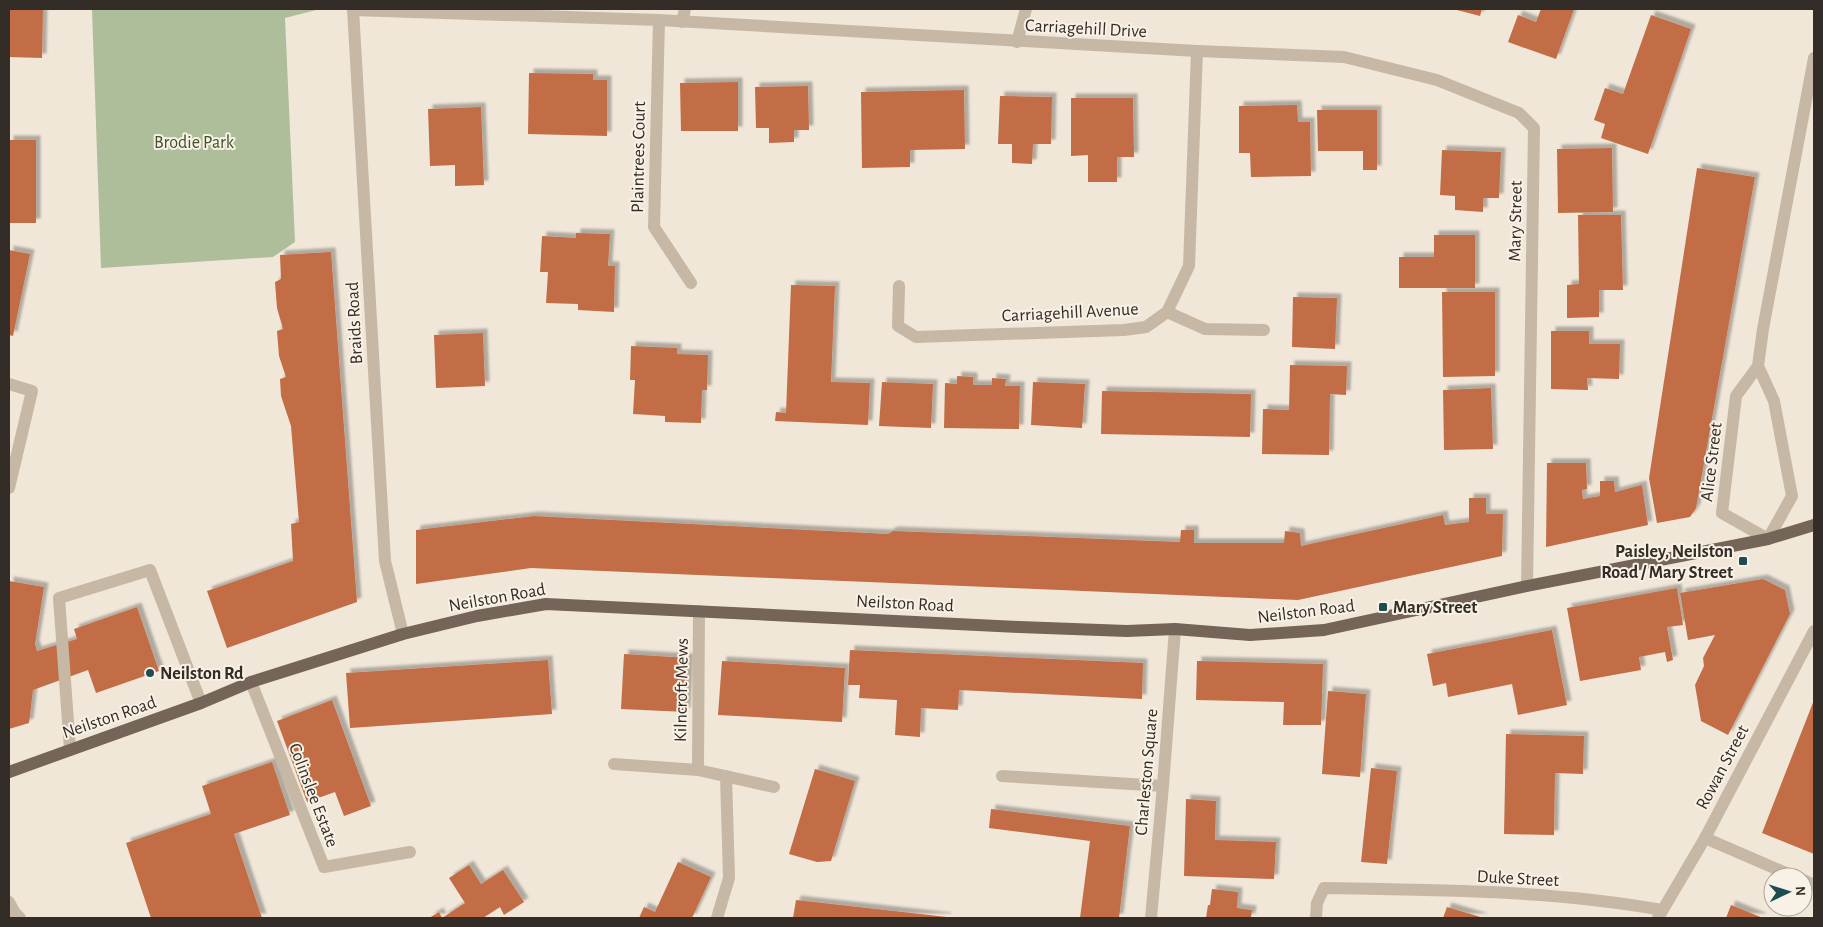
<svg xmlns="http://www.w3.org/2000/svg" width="1823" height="927" font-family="'Alegreya Sans',sans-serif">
<defs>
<filter id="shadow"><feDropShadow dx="4.5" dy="-4.5" stdDeviation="1" flood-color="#0004"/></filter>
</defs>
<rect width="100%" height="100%" fill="#f0e7d9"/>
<path fill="#afbe9a" d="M92,9H320L285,18L295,242L273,257L101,268Z"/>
<g fill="#c26d45" filter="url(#shadow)">
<path d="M9,9H43L42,58L9,57Z"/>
<path d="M1453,9H1482L1480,16Z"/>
<path d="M1541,9H1574L1556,59L1508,42L1518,15L1536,22Z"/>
<path d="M1651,15L1691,29L1648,154L1601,138L1605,124L1594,120L1605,88L1623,94Z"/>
<path d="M529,73L593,74V80H607V136L528,134Z"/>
<path d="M738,82V131H681L680,83Z"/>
<path d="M808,86L809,130H794V142L769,143V128H756L755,87Z"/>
<path d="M964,90L965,149L910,150V167L862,168L861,92Z"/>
<path d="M1000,96L1052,97L1051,144H1033L1032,164L1012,163V144H998Z"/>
<path d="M1071,98H1133L1134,157H1117V182H1088V155L1071,156Z"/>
<path d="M1297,105L1298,122H1310L1311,176L1251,177L1250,153H1239V106Z"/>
<path d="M481,107L484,185L455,186V165L430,166L428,109Z"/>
<path d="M1317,110H1377V170H1363V151H1318Z"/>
<rect x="9" y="140" width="27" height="83"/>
<path d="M1612,148L1613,212L1558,213L1557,149Z"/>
<path d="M1442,150L1501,152L1499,198H1483V212L1455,210V196L1440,195Z"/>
<path d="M1697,168L1755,177L1696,508L1690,517L1657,523L1649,478Z"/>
<path d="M1578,215H1621L1623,290H1599V317L1567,318V285L1579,284Z"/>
<path d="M576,233L610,234L608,266H615L614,312L578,310V304L546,303L548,272H540L542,236L576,238Z"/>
<path d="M1434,235H1475V288H1399V257H1434Z"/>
<path d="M9,250L30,254L13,336L9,335Z"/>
<path d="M331,252L357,602L227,648L207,591L293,561L291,524L299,522L291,426L281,396L280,379L286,377L279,356L277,331L283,329L277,308L275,282L281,279L280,255Z"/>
<path d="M791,285L835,286L831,382L870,383L868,425L775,421L776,412L786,413Z"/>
<path d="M1442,292H1495V376L1443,377Z"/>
<path d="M1293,297L1337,298L1335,349L1292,347Z"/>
<path d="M1551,331H1589V344H1620L1619,379L1587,378L1588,390L1551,389Z"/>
<path d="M483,333L485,386L436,388L434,335Z"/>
<path d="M631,346L677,348V354L708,355L707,390H702L701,423L665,422V416L633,414L635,380H630Z"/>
<path d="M1290,365L1347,366L1346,395L1330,394L1329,455L1262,454L1263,409L1289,410Z"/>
<path d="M957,376L973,377V385H992V378L1006,379L1005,386H1020L1019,429L944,428L945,383L957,384Z"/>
<path d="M882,382L933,384L931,428L879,426Z"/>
<path d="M1033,382L1085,384L1082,428L1031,425Z"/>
<path d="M1491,388L1493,449L1444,450L1443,390Z"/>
<path d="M1102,391L1251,394L1250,437L1101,434Z"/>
<path d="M1547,463H1586L1587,489L1582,490L1583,499L1600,496V481H1614L1615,492L1642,485L1648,525L1546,547Z"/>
<path d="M1469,498H1486V514H1503L1502,556L1298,600L531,568L416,584V530L534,516L888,534L893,531L1180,542L1181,530H1194V543H1284L1285,531L1300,533L1301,546L1443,515L1445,525L1469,522Z"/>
<path d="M1763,579L1785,590L1790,614L1728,735L1701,721L1695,685L1704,666L1703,658L1715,635L1688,640L1680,593Z"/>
<path d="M9,581L44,587L35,644L37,651L77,639L74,629L137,607L159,671L96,693L88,670L33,690L29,723L9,729Z"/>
<path d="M1677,588L1683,625L1667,627L1673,660L1667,662L1665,652L1639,657L1641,670L1580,681L1567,608Z"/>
<path d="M1552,630L1567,705L1518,715L1512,684L1448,697L1446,683L1433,686L1427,654Z"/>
<path d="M850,650L1143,663L1142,699L959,690L958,710L921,708L920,737L895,735L897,700L859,698L860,685H848Z"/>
<path d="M624,654L689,658L686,712L621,709Z"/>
<path d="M548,660L552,714L350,728L346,673Z"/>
<path d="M722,661L845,668L842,722L718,715Z"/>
<path d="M1197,661L1323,664L1321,725H1283L1284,702L1196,700Z"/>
<path d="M1328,691L1366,694L1360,777L1322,774Z"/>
<path d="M332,700L371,806L344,816L335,792L307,802L277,721Z"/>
<path d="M1814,700V854L1762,833Z"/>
<path d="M1506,734L1584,736L1583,774L1555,773L1554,835L1504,834Z"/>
<path d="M272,762L290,815L234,834L262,918H151L126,843L211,814L202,786Z"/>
<path d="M1371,768L1397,771L1387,864L1361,862Z"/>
<path d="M815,769L855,781L831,861L817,862L789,854Z"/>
<path d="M1186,799L1216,801L1215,840L1276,842L1274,879L1184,876Z"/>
<path d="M991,809L1130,826L1119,918H1080L1090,841L989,828Z"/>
<path d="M678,862L711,877L692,918H639L644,907L655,912Z"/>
<path d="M469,865L481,884L503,870L524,902L504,915L500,907L483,918H429L439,912L442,918L465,903L449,878Z"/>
<path d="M1212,889L1238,892L1237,908L1252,910L1251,918H1206L1208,905H1210Z"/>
<path d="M796,900L947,917V918H793Z"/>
<path d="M1731,905L1763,918H1726Z"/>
<path d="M1447,907L1484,918H1443Z"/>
</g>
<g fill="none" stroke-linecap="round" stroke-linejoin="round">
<g stroke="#c7b8a5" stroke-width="12">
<path d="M353,9L385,561L403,634"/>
<path d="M353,10L659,20L1197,51L1344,57L1437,80L1519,113L1534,128L1527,586"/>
<path d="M659,20L654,227L691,283"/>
<path d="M682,22L685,9"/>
<path d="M1017,42L1026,9"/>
<path d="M899,286L898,326L916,337L1124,330L1146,327L1167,312L1189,266L1197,51"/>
<path d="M1167,312L1205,329L1264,330"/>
<path d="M1758,366L1736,396L1722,513L1768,539L1792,496L1774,401L1758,366L1763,329L1814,58"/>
<path d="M9,384L32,391L9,488"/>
<path d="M251,682L324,867L410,852"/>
<path d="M70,749L59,598L150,570L201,703"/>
<path d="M614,764L698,770L774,787"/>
<path d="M698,770L699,611"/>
<path d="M1002,776L1163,786"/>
<path d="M1705,838L1795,877"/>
<path d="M1803,880L1814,885"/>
<path d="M9,902L15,913L20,918"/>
<path d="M717,918L729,878L726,776"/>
<path d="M1151,918L1163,786L1175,629"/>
<path d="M1316,918L1317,903L1324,888C1436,890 1551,890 1662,910"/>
<path d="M1658,918L1705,838L1814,631"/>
</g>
<path stroke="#756458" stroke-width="12" d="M9,772L201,703L251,682L403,634L477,616L546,604L1019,627L1127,631L1175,629L1250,635L1324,630L1527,586L1768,539L1814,525"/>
</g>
<g fill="#1e4c53" stroke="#f8f1e5" stroke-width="2">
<rect x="1738" y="556" width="10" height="10" rx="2.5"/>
<rect x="1378" y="602" width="10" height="10" rx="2.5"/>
<circle cx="150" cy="673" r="5"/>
</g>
<g text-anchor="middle" stroke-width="4" stroke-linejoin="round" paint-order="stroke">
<g font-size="18" fill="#342c26" stroke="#f8f1e5">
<text transform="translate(1086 28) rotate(3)" y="6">Carriagehill Drive</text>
<text transform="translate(638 157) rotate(-89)" y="6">Plaintrees Court</text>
<text transform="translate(1515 221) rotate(-89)" y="6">Mary Street</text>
<text transform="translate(1070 312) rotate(-3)" y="6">Carriagehill Avenue</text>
<text transform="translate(354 323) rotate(-93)" y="6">Braids Road</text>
<text transform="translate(1711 462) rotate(-83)" y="6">Alice Street</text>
<text transform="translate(497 597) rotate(-10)" y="6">Neilston Road</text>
<text transform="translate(905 603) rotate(3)" y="6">Neilston Road</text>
<text transform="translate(1306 611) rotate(-7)" y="6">Neilston Road</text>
<text transform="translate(681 690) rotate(-89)" y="6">Kilncroft Mews</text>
<text transform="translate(109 717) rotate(-19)" y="6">Neilston Road</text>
<text transform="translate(1722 767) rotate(-62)" y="6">Rowan Street</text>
<text transform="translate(1146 772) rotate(-85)" y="6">Charleston Square</text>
<text transform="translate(314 795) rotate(69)" y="6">Colinslee Estate</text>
<text transform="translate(1518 878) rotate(3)" y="6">Duke Street</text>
</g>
<g font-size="18" fill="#40512b" stroke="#f8f1e5">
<text x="194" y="148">Brodie Park</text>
</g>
<g font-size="18" font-weight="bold" fill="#342c26" stroke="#f8f1e5" text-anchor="start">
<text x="1733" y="557" text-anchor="end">Paisley, Neilston<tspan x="1733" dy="21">Road / Mary Street</tspan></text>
<text x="1393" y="613">Mary Street</text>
<text x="160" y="679">Neilston Rd</text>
</g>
</g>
<rect width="1823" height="927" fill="none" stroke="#342c26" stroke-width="20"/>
<g transform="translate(1788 892) rotate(86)"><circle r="24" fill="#f8f1e5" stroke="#aaa299"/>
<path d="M0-4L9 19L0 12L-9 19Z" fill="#1e4c53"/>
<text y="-8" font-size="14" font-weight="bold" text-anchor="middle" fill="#342c26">N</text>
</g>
</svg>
